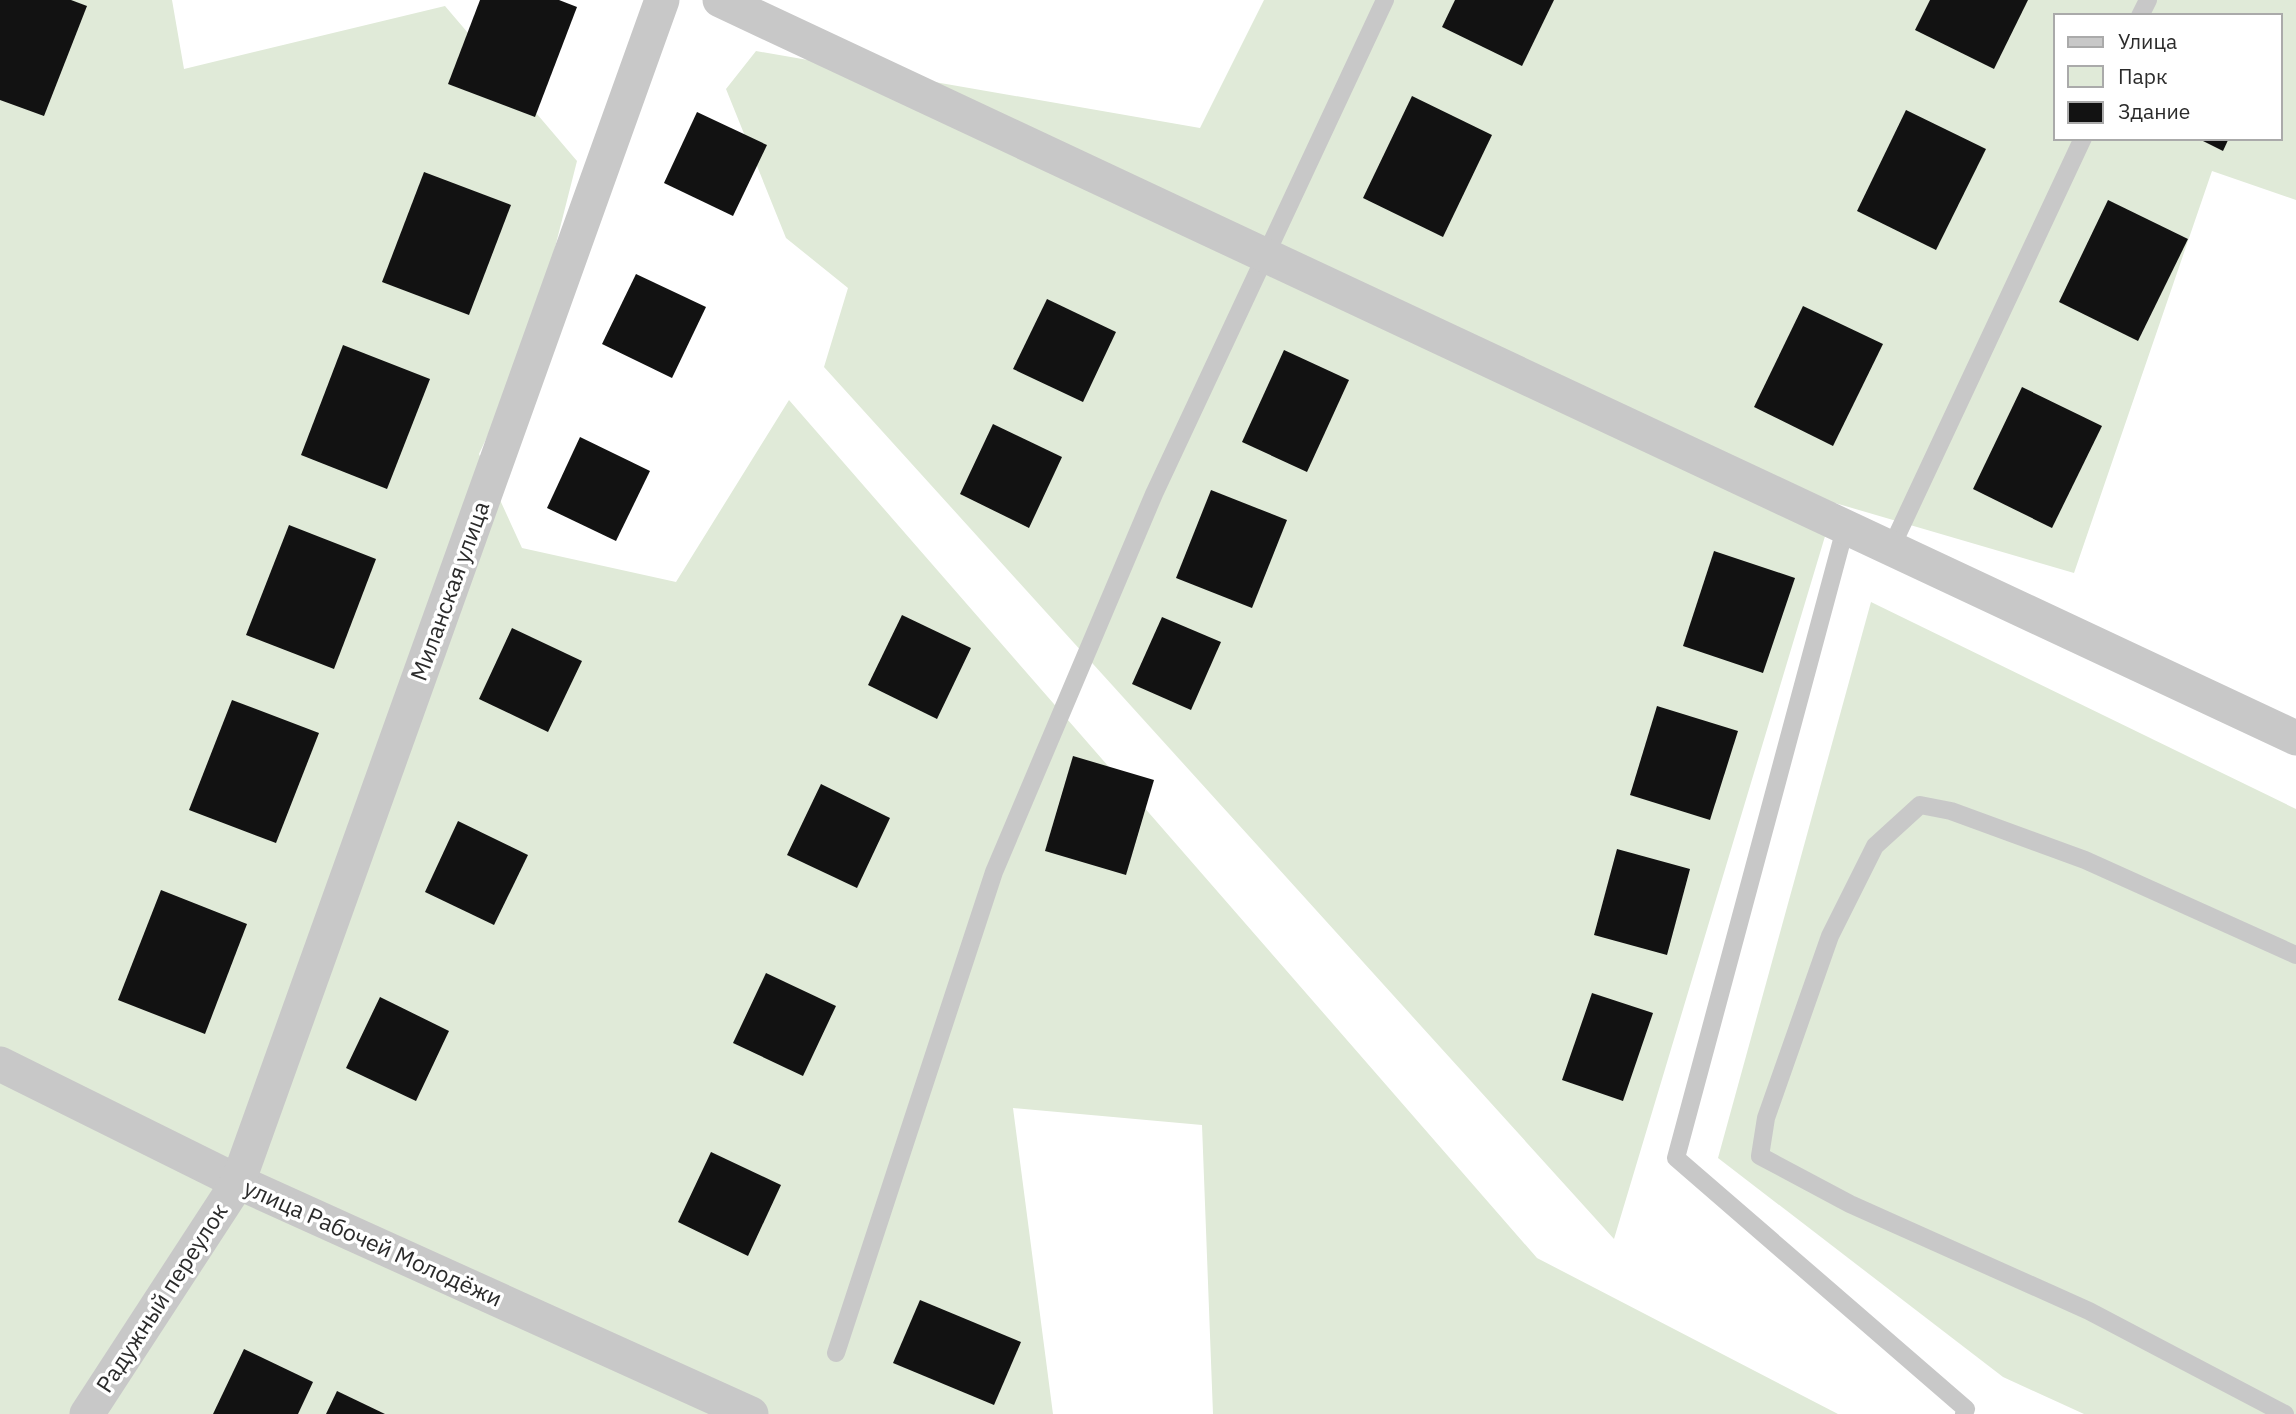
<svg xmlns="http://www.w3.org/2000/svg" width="2296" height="1414" font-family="'IBM Plex Sans',sans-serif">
<rect width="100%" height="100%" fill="#fff"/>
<g fill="#e0ead8" fill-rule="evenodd">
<path d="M0,0H172L184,69L445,6L577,161L530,346L479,454L522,548L676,582L789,400L1537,1258L1838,1414H1213L1202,1125L1013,1108L1053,1414H0Z"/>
<path d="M1264,0H2296V200L2212,171L2074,573L1835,503L1614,1239L824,367L848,288L786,238L726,89L756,51L1200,128ZM2056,16H2280V138H2056Z"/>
<path d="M1871,602L2296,809V1414H2084L2003,1377L1718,1158Z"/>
</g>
<g fill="#121212">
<path d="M0,0H71L87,6L44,116L0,100Z"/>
<path d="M480,0H559L577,7L535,117L448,84Z"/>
<path d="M1455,0H1554L1522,66L1442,27Z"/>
<path d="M1930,0H2028L1994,69L1915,30Z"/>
<path d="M1412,96L1492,135L1443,237L1363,198Z"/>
<path d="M1906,110L1986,149L1936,250L1857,211Z"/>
<path d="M697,112L767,145L733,216L664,183Z"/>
<path d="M2197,138H2229L2223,151Z"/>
<path d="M424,172L511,205L469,315L382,282Z"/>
<path d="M2108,200L2188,239L2138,341L2059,302Z"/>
<path d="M636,274L706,307L672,378L602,344Z"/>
<path d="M1047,299L1116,332L1083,402L1013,369Z"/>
<path d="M1803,306L1883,344L1833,446L1754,407Z"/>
<path d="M343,345L430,379L387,489L301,455Z"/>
<path d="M1284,350L1349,380L1307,472L1242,442Z"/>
<path d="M2022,387L2102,426L2052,528L1973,489Z"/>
<path d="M993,424L1062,457L1029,528L960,494Z"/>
<path d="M580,437L650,471L616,541L547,508Z"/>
<path d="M1211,490L1287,520L1252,608L1176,578Z"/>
<path d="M289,525L376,559L334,669L246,635Z"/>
<path d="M1714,551L1795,578L1763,673L1683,646Z"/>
<path d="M902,615L971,648L937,719L868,685Z"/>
<path d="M1162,617L1221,642L1191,710L1132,684Z"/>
<path d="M512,628L582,661L548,732L479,699Z"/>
<path d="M232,700L319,733L276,843L189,810Z"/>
<path d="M1657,706L1738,731L1710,820L1630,795Z"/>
<path d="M1073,756L1154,780L1126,875L1045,851Z"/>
<path d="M821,784L890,818L857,888L787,855Z"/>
<path d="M458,821L528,855L494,925L425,892Z"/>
<path d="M1617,849L1690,869L1667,955L1594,935Z"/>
<path d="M161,890L247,924L205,1034L118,1000Z"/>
<path d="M766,973L836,1006L803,1076L733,1043Z"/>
<path d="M1592,993L1653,1013L1623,1101L1562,1080Z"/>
<path d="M380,997L449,1031L416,1101L346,1068Z"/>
<path d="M711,1152L781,1185L748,1256L678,1222Z"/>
<path d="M920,1300L1021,1342L994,1405L893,1363Z"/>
<path d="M244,1349L313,1382L298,1414H213Z"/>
<path d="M337,1391L385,1414H326Z"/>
</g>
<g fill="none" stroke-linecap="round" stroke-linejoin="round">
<g stroke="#c8c8c8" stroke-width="18">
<path d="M2140,16L2148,0"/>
<path d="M1846,525L1676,1158L1966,1409L1964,1414"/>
<path d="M1892,546L2083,138"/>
<path d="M836,1353L994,872L1154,494L1385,0"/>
<path d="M2285,1414L2089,1311L1850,1204L1760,1156L1766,1118L1830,936L1875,846L1920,805L1951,811L2085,860L2296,955"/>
</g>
<g stroke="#c8c8c8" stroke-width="35">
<path d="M720,0L2296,738"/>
<path d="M0,1064L238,1182L751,1414"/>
<path d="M87,1414L238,1182L662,0"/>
</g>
</g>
<g text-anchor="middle" stroke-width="7" stroke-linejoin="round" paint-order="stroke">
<g font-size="23" fill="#2b2b2b" stroke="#fff">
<text transform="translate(450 591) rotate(-70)" y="8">Миланская улица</text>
<text transform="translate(373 1243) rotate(24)" y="8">улица Рабочей Молодёжи</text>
<text transform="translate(162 1298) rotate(-57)" y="8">Радужный переулок</text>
</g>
</g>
<rect x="2054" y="14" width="228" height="126" fill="#ffffff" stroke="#aaaaaa" stroke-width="2"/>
<rect x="2068" y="37" width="35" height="10" fill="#c8c8c8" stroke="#aaaaaa" stroke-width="2"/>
<text x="2118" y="49" font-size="21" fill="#2b2b2b">Улица</text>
<rect x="2068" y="66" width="35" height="21" fill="#e0ead8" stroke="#aaaaaa" stroke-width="2"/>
<text x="2118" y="84" font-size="21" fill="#2b2b2b">Парк</text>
<rect x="2068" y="102" width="35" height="21" fill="#121212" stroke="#aaaaaa" stroke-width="2"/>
<text x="2118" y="119" font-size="21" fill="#2b2b2b">Здание</text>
</svg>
